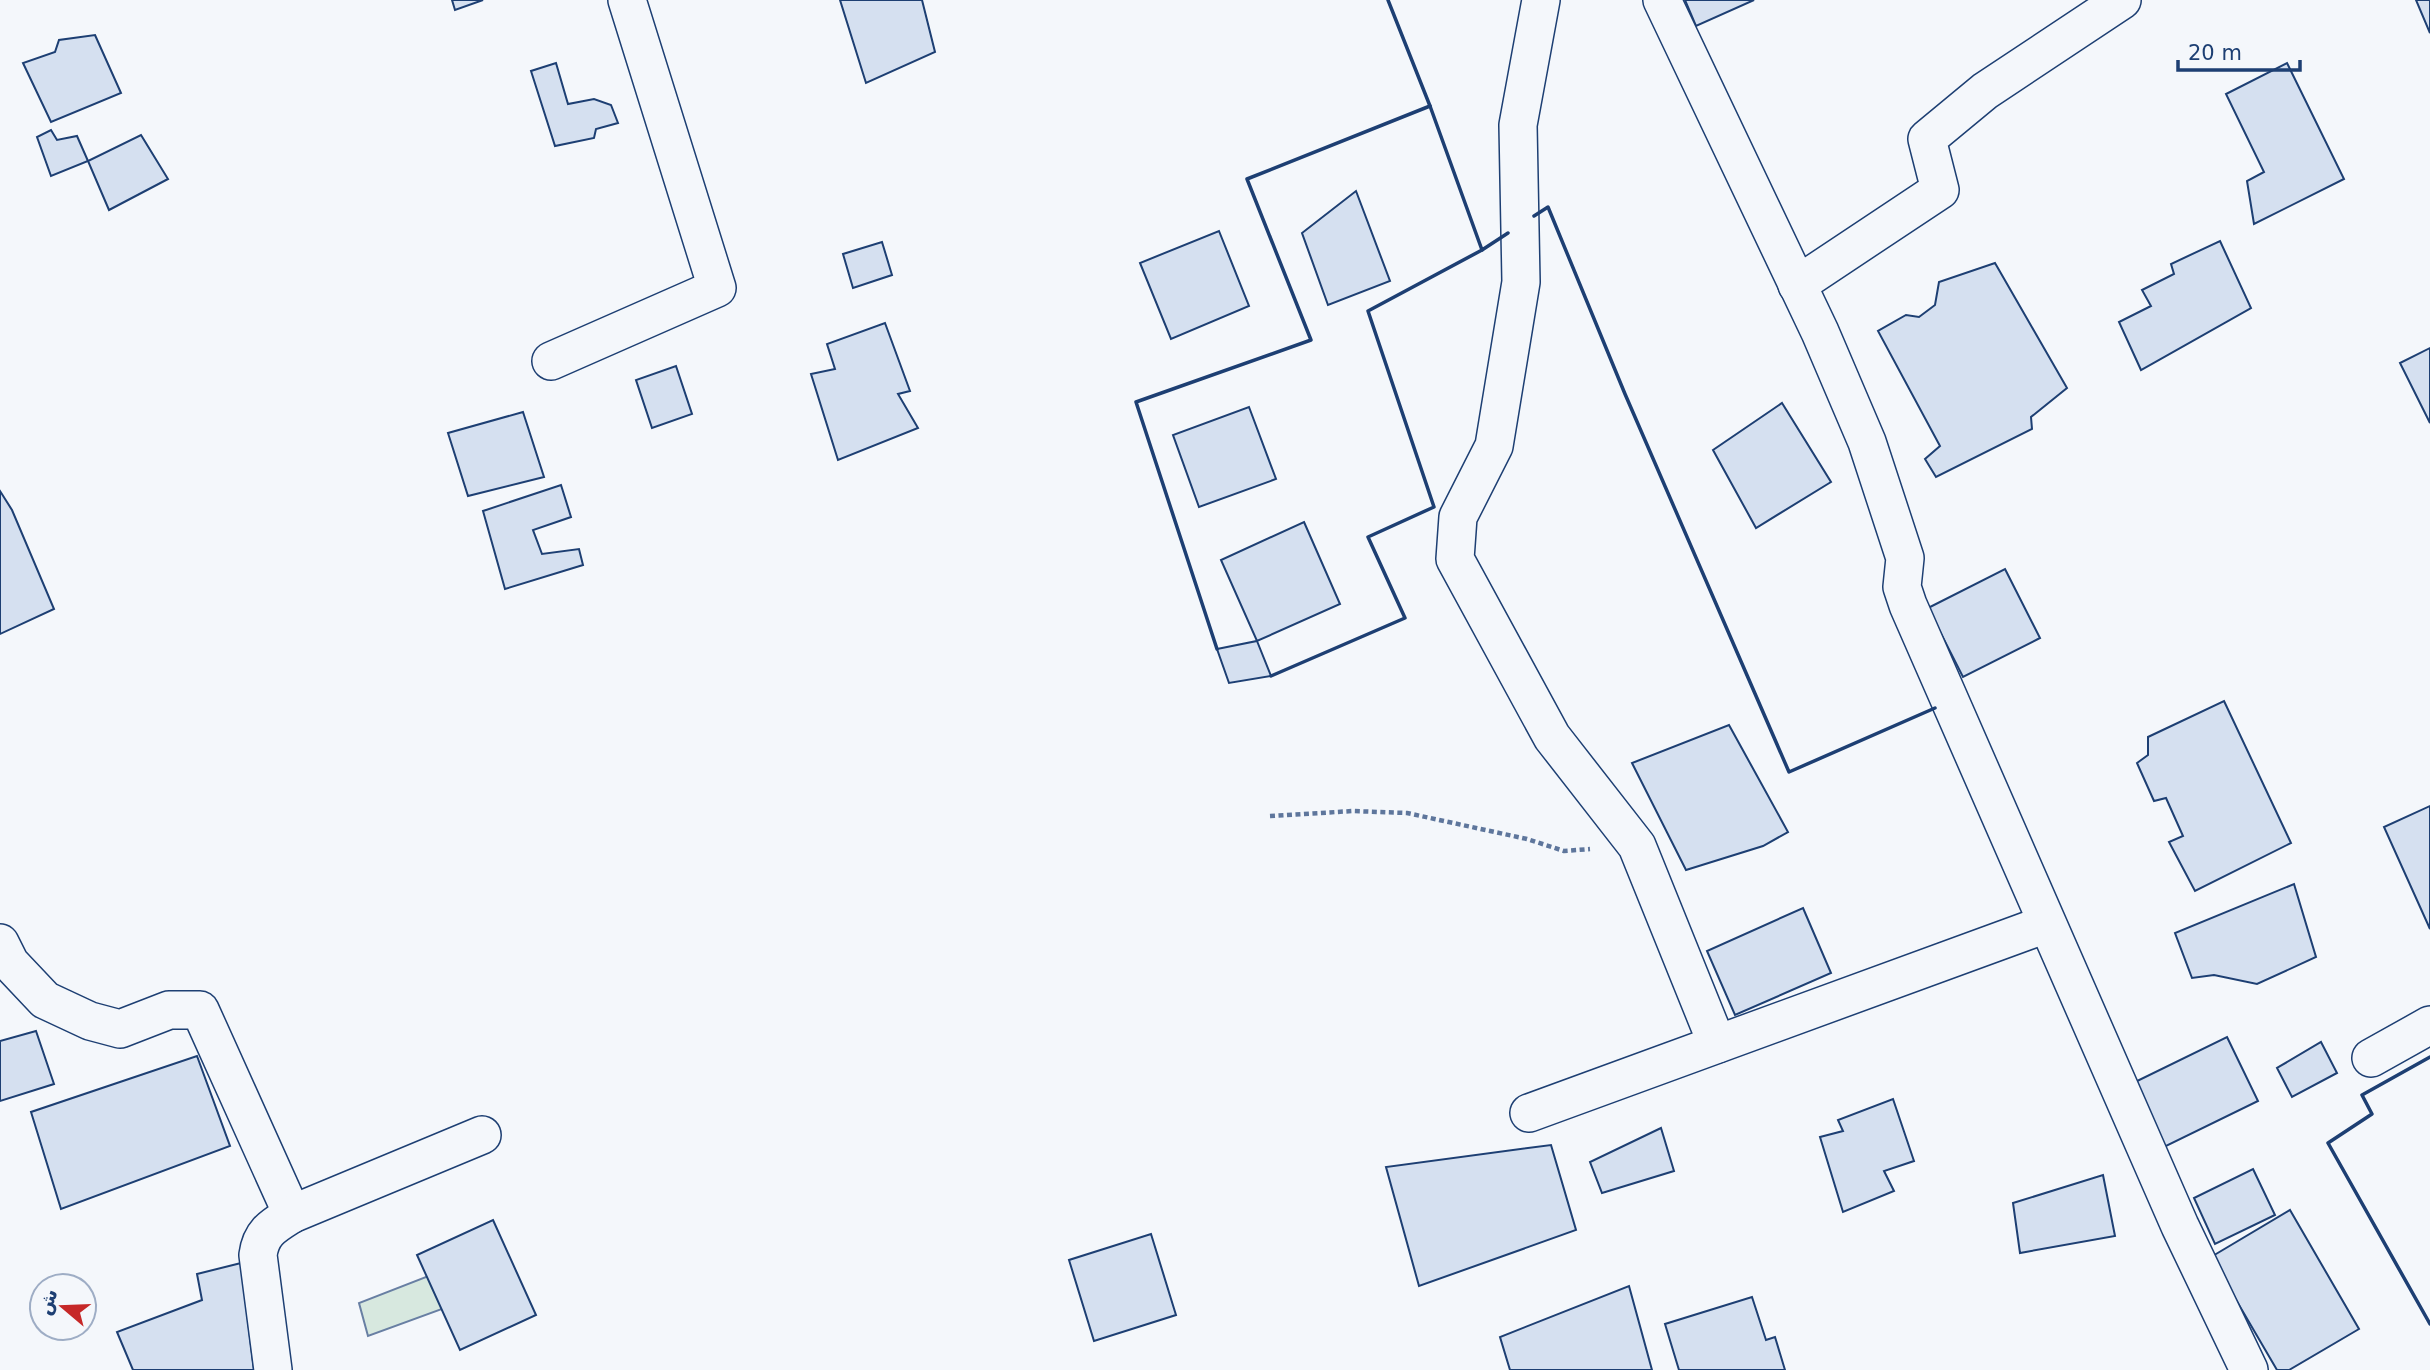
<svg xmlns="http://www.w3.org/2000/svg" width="2430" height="1370" font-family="'DejaVu Sans','Noto Sans Arabic',sans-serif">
<rect width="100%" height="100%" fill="#f4f7fb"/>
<path fill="#d7e8df" stroke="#687fa3" stroke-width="2" d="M431,1275L442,1309L368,1336L359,1303Z"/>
<g fill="#d5e0f0" stroke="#1d3f73" stroke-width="2">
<path d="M452,0H483L455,10Z"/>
<path d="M840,0H922L935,52L866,83Z"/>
<path d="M1685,0H1754L1696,26Z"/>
<path d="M2416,0H2430V33Z"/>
<path d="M95,35L121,93L51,122L23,63L55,52L59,40Z"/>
<path d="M556,63L568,104L594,99L611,105L618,123L596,129L594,138L555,146L531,71Z"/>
<path d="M2287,63L2344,179L2254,224L2247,181L2264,172L2226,94Z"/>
<path d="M51,130L57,140L77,136L88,161L51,176L37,137Z"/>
<path d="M141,135L168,179L109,210L88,161Z"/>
<path d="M1356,191L1390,281L1328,305L1302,233Z"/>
<path d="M1219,231L1249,306L1171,339L1140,263Z"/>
<path d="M2220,241L2251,308L2141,370L2119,322L2151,306L2142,290L2174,274L2171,264Z"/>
<path d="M882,242L892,275L853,288L843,254Z"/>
<path d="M1995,263L2067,388L2031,417L2032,429L1936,477L1925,459L1940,446L1878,331L1906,315L1919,317L1935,305L1939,282Z"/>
<path d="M885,323L910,391L898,394L918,428L838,460L811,374L835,369L827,344Z"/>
<path d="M2430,348V423L2400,363Z"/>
<path d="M676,366L692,414L652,428L636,380Z"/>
<path d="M1782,403L1831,482L1756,528L1713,450Z"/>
<path d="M1249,407L1276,479L1199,507L1173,435Z"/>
<path d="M523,412L544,477L468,496L448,433Z"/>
<path d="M561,485L571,517L533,530L542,554L579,549L583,565L505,589L483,511Z"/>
<path d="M0,491L12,510L54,609L0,634Z"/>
<path d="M1304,522L1340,604L1257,641L1221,560Z"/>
<path d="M2005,569L2040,638L1963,677L1928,608Z"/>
<path d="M1257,641L1271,676L1229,683L1217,649Z"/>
<path d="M2224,701L2291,843L2195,891L2169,842L2183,836L2166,798L2154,801L2137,763L2148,755V737Z"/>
<path d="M1729,725L1788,832L1763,846L1686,870L1632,763Z"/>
<path d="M2430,806V929L2384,827Z"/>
<path d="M2294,884L2316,957L2257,984L2214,975L2192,978L2175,933Z"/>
<path d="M1803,908L1831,973L1735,1015L1707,951Z"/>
<path d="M36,1031L54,1084L0,1101V1041Z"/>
<path d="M2227,1037L2258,1101L2164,1147L2133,1083Z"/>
<path d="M2321,1042L2337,1073L2292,1097L2277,1068Z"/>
<path d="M197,1056L230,1146L61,1209L31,1112Z"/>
<path d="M1893,1099L1914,1161L1884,1171L1894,1191L1843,1212L1820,1137L1843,1131L1838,1120Z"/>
<path d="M1661,1128L1674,1171L1602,1193L1590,1162Z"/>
<path d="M1551,1145L1576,1230L1419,1286L1386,1167Z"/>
<path d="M2253,1169L2275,1215L2215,1244L2194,1198Z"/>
<path d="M2103,1175L2115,1236L2020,1253L2013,1203Z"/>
<path d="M2290,1210L2359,1329L2289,1370H2277L2211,1257Z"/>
<path d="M493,1220L536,1315L460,1350L417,1255Z"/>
<path d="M1151,1234L1176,1315L1094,1341L1069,1260Z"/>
<path d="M241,1263L254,1370H133L117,1332L202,1300L197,1274Z"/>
<path d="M1629,1286L1652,1370H1510L1500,1337Z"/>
<path d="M1752,1297L1766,1340L1775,1337L1785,1370H1679L1665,1324Z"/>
</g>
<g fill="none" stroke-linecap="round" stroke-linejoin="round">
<g stroke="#1d3f73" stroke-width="40">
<g id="street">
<path d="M1541,0L1518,125L1521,282L1494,446L1458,517L1455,559L1552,737L1637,846L1717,1044"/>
<path d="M1662,0L1820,332L1867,442L1905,558L1902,587L1908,605L2180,1226L2249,1370"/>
<path d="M1797,285L1940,190L1927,139L1985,91L2122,0"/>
<path d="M551,361L717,288L627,0"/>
<path d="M0,943L10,963L45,1000L90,1021L120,1029L169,1010H200L292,1214"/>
<path d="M2371,1058L2430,1025"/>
<path d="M1529,1113L2046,924"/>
<path d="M273,1370L258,1255C261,1232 273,1226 292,1214L482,1135"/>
</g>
</g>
<path stroke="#5e769c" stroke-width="4.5" stroke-dasharray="5 3.5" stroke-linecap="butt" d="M1270,816L1353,811L1407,813L1527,839L1564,851L1590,849"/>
<use href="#street" stroke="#f4f7fb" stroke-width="37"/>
<g stroke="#1d3f73" stroke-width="3.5">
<path d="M1388,0L1430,106"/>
<path d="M1534,216L1548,207L1625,394L1789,772L1935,708"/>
<path d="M1217,649L1136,402L1311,340L1247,179L1430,106L1482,250L1508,233"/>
<path d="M1271,676L1405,618L1368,537L1434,507L1368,311L1482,250"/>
<path d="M2430,1057L2362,1095L2372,1114L2328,1143L2430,1324"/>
</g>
</g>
<g transform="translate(63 1307) rotate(289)"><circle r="33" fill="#f4f7fb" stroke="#9eadc5" stroke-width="2"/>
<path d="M0-5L12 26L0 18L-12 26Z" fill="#c62828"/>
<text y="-10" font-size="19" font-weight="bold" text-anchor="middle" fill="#1d3f73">ش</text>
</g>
<path d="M2178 60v10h122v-10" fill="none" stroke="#1d3f73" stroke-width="3.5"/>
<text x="2188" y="60" font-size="21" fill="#1d3f73" stroke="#f4f7fb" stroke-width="5" paint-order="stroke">20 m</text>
</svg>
